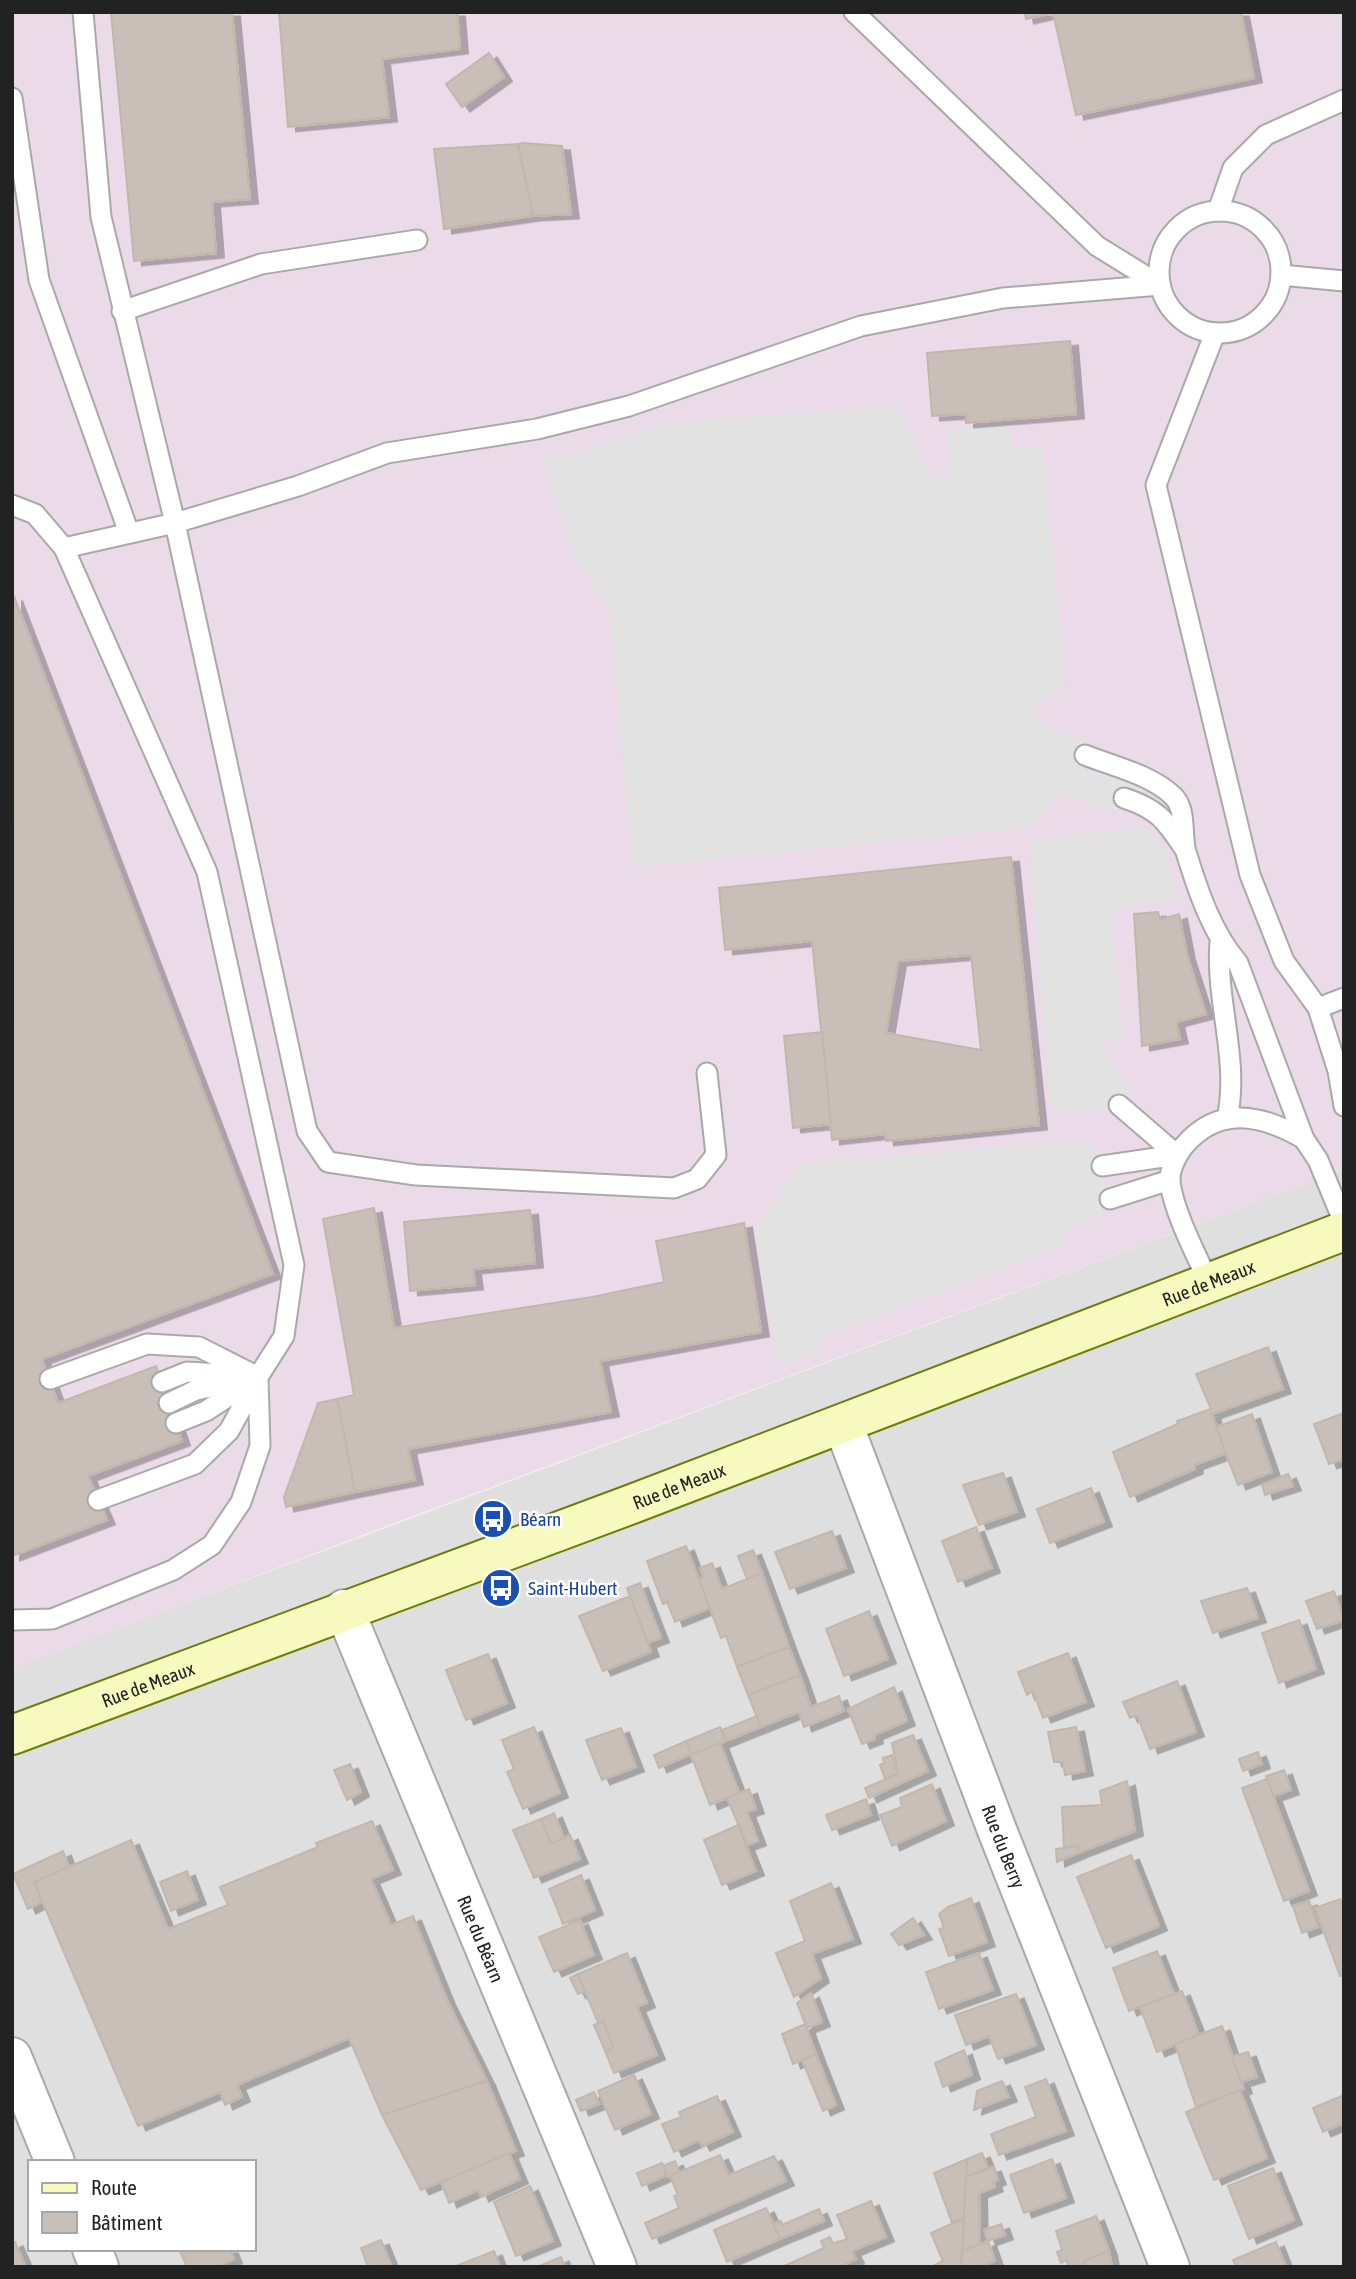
<svg xmlns="http://www.w3.org/2000/svg" width="1356" height="2279" font-family="'Asap Condensed',sans-serif">
<defs>
<filter id="shadow"><feDropShadow dx="8" dy="4.5" stdDeviation="0" flood-color="#0004"/></filter>
</defs>
<rect width="100%" height="100%" fill="#f2efe9"/>
<path fill="#e0dfdf" fill-rule="evenodd" d="M1344,1169V2267H12V1668ZM30,2162H254V2249H30Z"/>
<path fill="#ebdbe8" d="M12,12H1344V1169L389,1525L12,1669Z"/>
<g fill="#e2e2e2">
<path d="M897,406L932,478L951,476L947,430L1011,425L1013,450L1043,447L1066,686L1034,708L1037,718L1049,729L1089,741L1082,768L1129,785L1120,812L1056,794L1032,828L632,867L610,607L576,561L541,458L567,455L663,423Z"/>
<path d="M1148,827L1165,852L1181,900L1121,908L1112,918L1124,1045L1095,1033L1132,1095L1107,1113L1103,1108L1051,1112L1029,840Z"/>
<path d="M1094,1144L1114,1209L1067,1226L1058,1248L824,1336L819,1352L779,1367L755,1229L802,1164L1020,1145Z"/>
</g>
<g fill="#c7bfb8" stroke="#c4b6ab" stroke-width="2" fill-rule="evenodd" filter="url(#shadow)">
<path d="M111,12H232L250,199L212,202L216,253L134,261Z"/>
<path d="M279,12H457L460,49L382,59L389,117L288,127Z"/>
<path d="M1024,12H1241L1254,78L1076,115L1053,13L1026,19Z"/>
<path d="M489,53L504,77L462,107L446,84Z"/>
<path d="M523,143L562,146L571,214L533,216L518,144Z"/>
<path d="M518,144L533,216L444,229L434,149Z"/>
<path d="M1070,341L1076,414L966,423V414L932,416L927,353Z"/>
<path d="M14,596L273,1274L42,1359L58,1403L156,1366L182,1441L88,1476L107,1520L12,1556Z"/>
<path d="M1011,857L1039,1125L886,1141L885,1134L832,1140L812,941L725,950L719,888ZM971,955L981,1050L886,1033L898,961Z"/>
<path d="M1158,912L1160,920L1179,914L1187,955L1206,1014L1176,1022L1180,1039L1142,1046L1134,914Z"/>
<path d="M822,1032L831,1124L793,1128L784,1036Z"/>
<path d="M374,1208L394,1328L592,1297L664,1282L656,1241L744,1223L761,1332L600,1361L611,1412L408,1449L415,1480L355,1492L337,1399L354,1395L323,1219Z"/>
<path d="M530,1210L535,1263L473,1269L475,1285L410,1291L404,1222Z"/>
<path d="M1268,1347L1283,1389L1212,1414L1227,1453L1194,1465L1195,1469L1130,1497L1113,1452L1178,1424L1177,1421L1211,1409L1196,1374Z"/>
<path d="M337,1399L355,1492L286,1507L284,1497L318,1403Z"/>
<path d="M1344,1413V1459L1329,1464L1314,1424Z"/>
<path d="M1252,1414L1272,1472L1238,1485L1216,1427Z"/>
<path d="M1003,1473L1017,1512L979,1525L963,1485Z"/>
<path d="M1288,1474L1293,1486L1265,1495L1262,1485Z"/>
<path d="M1091,1488L1104,1522L1050,1543L1037,1509Z"/>
<path d="M976,1527L992,1568L958,1582L942,1541Z"/>
<path d="M832,1531L846,1568L790,1589L775,1552Z"/>
<path d="M686,1546L710,1608L675,1622L667,1602L663,1604L647,1561Z"/>
<path d="M753,1550L762,1573L747,1579L738,1556Z"/>
<path d="M712,1563L722,1589L762,1573L789,1647L737,1667L726,1636L721,1638L699,1579L703,1577L700,1568Z"/>
<path d="M640,1583L661,1638L648,1643L627,1588Z"/>
<path d="M1247,1588L1258,1618L1213,1633L1201,1601Z"/>
<path d="M1334,1591L1344,1620L1317,1629L1306,1601Z"/>
<path d="M630,1596L651,1652L603,1671L579,1616Z"/>
<path d="M869,1611L888,1659L844,1676L826,1629Z"/>
<path d="M1299,1620L1316,1669L1279,1683L1262,1633Z"/>
<path d="M789,1647L800,1675L748,1695L737,1667Z"/>
<path d="M1068,1653L1086,1702L1043,1718L1033,1691L1027,1695L1018,1672Z"/>
<path d="M488,1654L507,1703L466,1720L446,1670Z"/>
<path d="M800,1675L811,1707L839,1696L844,1711L804,1727L799,1712L761,1727L748,1695Z"/>
<path d="M1177,1681L1196,1732L1150,1749L1137,1715L1130,1718L1123,1702Z"/>
<path d="M894,1687L907,1721L874,1735L875,1739L862,1744L848,1709Z"/>
<path d="M757,1716L761,1727L726,1741L722,1730Z"/>
<path d="M534,1727L560,1793L523,1809L507,1772L514,1769L502,1740Z"/>
<path d="M720,1727L726,1741L691,1755L686,1741Z"/>
<path d="M1076,1727L1085,1771L1065,1775L1063,1762H1054L1048,1732Z"/>
<path d="M621,1728L636,1767L602,1780L586,1740Z"/>
<path d="M913,1735L928,1771L869,1798L865,1788L898,1774L892,1743Z"/>
<path d="M686,1741L691,1754L659,1768L654,1755Z"/>
<path d="M720,1743L739,1793L710,1805L691,1755Z"/>
<path d="M1258,1752L1262,1764L1243,1771L1239,1759Z"/>
<path d="M892,1755L898,1774L885,1779L880,1765L884,1763L883,1758Z"/>
<path d="M350,1764L361,1792L347,1800L334,1770Z"/>
<path d="M1284,1770L1291,1790L1274,1796L1266,1776Z"/>
<path d="M1267,1779L1309,1891L1284,1901L1242,1788Z"/>
<path d="M1127,1781L1135,1831L1078,1853V1846L1064,1848L1062,1807L1102,1805L1100,1791Z"/>
<path d="M932,1784L946,1821L892,1846L880,1815L902,1807L900,1798Z"/>
<path d="M749,1789L756,1809L747,1812L758,1841L747,1845L727,1798Z"/>
<path d="M866,1799L871,1815L832,1830L826,1815Z"/>
<path d="M554,1813L564,1838L551,1844L541,1819Z"/>
<path d="M541,1819L551,1844L570,1835L580,1859L534,1878L513,1830Z"/>
<path d="M372,1821L393,1870L371,1879L391,1925L413,1916L447,2000L487,2081L382,2115L349,2038L237,2085L242,2097L225,2105L220,2092L138,2126L34,1882L131,1840L168,1929L228,1905L220,1887L318,1847L316,1843Z"/>
<path d="M738,1825L756,1871L722,1885L704,1840Z"/>
<path d="M1078,1846V1853L1057,1862L1056,1849Z"/>
<path d="M63,1851L69,1867L34,1882L42,1902L28,1909L13,1874Z"/>
<path d="M1131,1855L1159,1926L1106,1948L1077,1877Z"/>
<path d="M187,1871L198,1900L171,1911L160,1882Z"/>
<path d="M581,1875L595,1910L563,1924L549,1889Z"/>
<path d="M831,1883L853,1939L812,1954L821,1978L794,1997L776,1953L805,1941L790,1901Z"/>
<path d="M971,1898L987,1942L949,1956L939,1929L944,1928L939,1914L948,1907Z"/>
<path d="M1340,1899L1344,1909V1975L1340,1976L1315,1908Z"/>
<path d="M1309,1901L1318,1927L1302,1933L1293,1906Z"/>
<path d="M913,1918L924,1935L899,1945L891,1934Z"/>
<path d="M580,1920L594,1955L554,1972L539,1937Z"/>
<path d="M1157,1951L1174,1994L1129,2011L1113,1968Z"/>
<path d="M627,1953L647,2003L637,2007L657,2055L614,2073L605,2051L613,2047L603,2021L598,2023L578,1974Z"/>
<path d="M979,1953L993,1990L939,2009L926,1972Z"/>
<path d="M578,1974L585,1991L578,1994L570,1978Z"/>
<path d="M1182,1991L1199,2035L1157,2052L1140,2007Z"/>
<path d="M811,1993L822,2022L807,2028L797,2003Z"/>
<path d="M1016,1994L1036,2045L998,2059L989,2036L966,2045L955,2015Z"/>
<path d="M603,2021L613,2047L605,2051L594,2025Z"/>
<path d="M805,2024L816,2054L793,2064L782,2034Z"/>
<path d="M1222,2026L1244,2089L1196,2107L1175,2044Z"/>
<path d="M964,2050L972,2075L943,2087L935,2063Z"/>
<path d="M1248,2052L1257,2077L1241,2082L1232,2057Z"/>
<path d="M816,2054L836,2105L823,2111L802,2060Z"/>
<path d="M634,2075L651,2114L615,2130L598,2091Z"/>
<path d="M1046,2079L1066,2131L999,2155L991,2134L1036,2117L1025,2087Z"/>
<path d="M487,2081L516,2151L421,2190L382,2115Z"/>
<path d="M1002,2081L1009,2097L974,2110L977,2091Z"/>
<path d="M1240,2090L1267,2158L1214,2180L1186,2112Z"/>
<path d="M594,2092L599,2104L581,2111L576,2100Z"/>
<path d="M1344,2095V2123L1323,2132L1313,2108Z"/>
<path d="M717,2096L733,2132L702,2146L699,2140L674,2152L662,2124L681,2117L679,2112Z"/>
<path d="M509,2153L520,2179L481,2197L478,2190L449,2203L441,2182Z"/>
<path d="M982,2153L988,2168L966,2177L967,2159Z"/>
<path d="M720,2155L729,2175L774,2156L786,2181L652,2239L645,2223L679,2208L674,2196L678,2195L670,2176Z"/>
<path d="M967,2159L964,2218L952,2223L934,2173Z"/>
<path d="M1052,2159L1066,2198L1024,2213L1010,2175Z"/>
<path d="M675,2161L679,2172L668,2177L663,2166Z"/>
<path d="M662,2163L667,2175L642,2186L637,2173Z"/>
<path d="M993,2167L998,2180L993,2182L995,2187L979,2193L980,2244L962,2251L966,2177Z"/>
<path d="M1273,2168L1294,2220L1249,2239L1228,2186Z"/>
<path d="M530,2186L553,2241L516,2256L494,2202Z"/>
<path d="M871,2201L886,2237L852,2251L856,2259L839,2267H782L824,2248L821,2241L830,2237L833,2244L847,2239L837,2215Z"/>
<path d="M766,2208L780,2239L727,2262L714,2230Z"/>
<path d="M819,2209L824,2221L780,2239L773,2224L781,2221L782,2225Z"/>
<path d="M1096,2216L1109,2251L1085,2260L1086,2263L1077,2267H1069L1067,2260L1061,2263L1057,2252L1062,2250L1056,2231Z"/>
<path d="M964,2218L961,2267H931L943,2261L931,2233Z"/>
<path d="M1001,2224L1005,2235L988,2241L984,2230Z"/>
<path d="M381,2240L391,2265L368,2267L361,2248Z"/>
<path d="M988,2241L995,2261L980,2267H961L962,2251Z"/>
<path d="M15,2242L25,2265L21,2267H12V2243Z"/>
<path d="M1276,2242L1286,2267H1236L1233,2260Z"/>
<path d="M179,2249H230L234,2259L216,2267H187Z"/>
<path d="M494,2251L500,2267H456V2266Z"/>
<path d="M1109,2251L1112,2267H1077L1086,2263L1085,2260Z"/>
<path d="M561,2257L565,2267H537Z"/>
</g>
<g fill="none" stroke-linecap="round" stroke-linejoin="round">
<g stroke="#a9a9a9" stroke-width="23">
<g id="lane">
<path d="M854,12L1097,246L1160,285"/>
<path d="M12,98L39,280L129,533"/>
<path d="M1218,211L1233,168L1266,135L1344,100"/>
<circle cx="1220" cy="272" r="61"/>
<path d="M1281,275L1344,281"/>
<path d="M122,311L261,264L417,240"/>
<path d="M1215,333L1156,485L1250,875L1284,961L1318,1008L1338,1071L1344,1106"/>
<path d="M12,505L35,514L64,548"/>
<path d="M1085,755C1112,766 1152,775 1173,796C1187,809 1181,835 1186,852C1198,891 1212,933 1238,963L1304,1139L1318,1160L1344,1223"/>
<path d="M1124,798C1158,809 1165,820 1184,848"/>
<path d="M1220,942C1215,1001 1240,1060 1227,1119"/>
<path d="M1318,1008L1344,998"/>
<path d="M707,1073L716,1155L697,1179L674,1188L416,1175L328,1162L307,1131L175,523L298,486L387,453L537,429L629,406L861,326L1003,298L1160,285"/>
<path d="M1119,1105L1177,1155"/>
<path d="M1102,1166L1177,1155"/>
<path d="M1110,1199L1170,1180"/>
<path d="M1209,1283C1196,1254 1174,1213 1170,1182C1169,1171 1176,1156 1183,1147C1218,1105 1261,1114 1304,1139"/>
<path d="M50,1379L147,1344L199,1347L258,1377"/>
<path d="M162,1382L187,1372L250,1376"/>
<path d="M169,1403L196,1390L233,1382"/>
<path d="M176,1423L206,1411L255,1379"/>
<path d="M98,1500L195,1464L229,1431L258,1378"/>
<path d="M12,1620L52,1619L173,1570L212,1545L241,1502L260,1446L258,1377L284,1336L294,1265L207,872L64,548L175,523L101,217L83,12"/>
</g>
</g>
<g stroke="#a9a9a9" stroke-width="42">
<g id="street">
<path id="s1" d="M843,1424L997,1830L1170,2267"/>
<path id="s2" d="M344,1609L617,2267"/>
<path d="M12,2057L55,2162"/>
<path d="M92,2249L99,2267"/>
</g>
</g>
<g stroke="#707d05" stroke-width="42">
<g id="secondary">
<path id="s3" d="M12,1735L632,1504L1344,1231"/>
</g>
</g>
<use href="#lane" stroke="#fff" stroke-width="19"/>
<use href="#street" stroke="#fff" stroke-width="38"/>
<use href="#secondary" stroke="#f7fabf" stroke-width="38"/>
</g>
<defs>
<g id="bus-disc" transform="scale(2.0125)"><circle r="9.5" fill="#1a4fb4" stroke="#fff"/><path d="M-5-6H5V4H4V6H2V4H-2V6H-4V4H-5ZM-3.5-4V0h7V-4ZM-3.5 1.2v1.5H-2V1.2ZM2 1.2v1.5H3.5V1.2Z" fill="#fff"/></g>
</defs>
<g fill-rule="evenodd">
<use href="#bus-disc" x="493" y="1519"/>
<use href="#bus-disc" x="501" y="1588"/>
</g>
<g text-anchor="middle" stroke-width="5" stroke-linejoin="round" paint-order="stroke">
<g font-size="19" fill="#222" stroke="#fff">
<text dy="7" stroke="none"><textPath href="#s3" startOffset="1279">Rue de Meaux</textPath></text>
<text dy="7" stroke="none"><textPath href="#s3" startOffset="712">Rue de Meaux</textPath></text>
<text dy="7" stroke="none"><textPath href="#s3" startOffset="145">Rue de Meaux</textPath></text>
<text dy="7" stroke="none"><textPath href="#s1" startOffset="452">Rue du Berry</textPath></text>
<text dy="7" stroke="none"><textPath href="#s2" startOffset="357">Rue du Béarn</textPath></text>
</g>
<g font-size="19" fill="#164399" stroke="#fff" text-anchor="start">
<text x="520" y="1526">Béarn</text>
<text x="528" y="1595">Saint-Hubert</text>
</g>
</g>
<rect width="1356" height="2279" fill="none" stroke="#222222" stroke-width="28"/>
<rect x="28" y="2160" width="228" height="91" fill="#ffffff" stroke="#a7a7a7" stroke-width="2"/>
<rect x="42" y="2183" width="35" height="10" fill="#f7fabf" stroke="#a7a7a7" stroke-width="2"/>
<text x="91" y="2195" font-size="21" fill="#222222">Route</text>
<rect x="42" y="2212" width="35" height="21" fill="#c7bfb8" stroke="#a7a7a7" stroke-width="2"/>
<text x="91" y="2230" font-size="21" fill="#222222">Bâtiment</text>
</svg>
